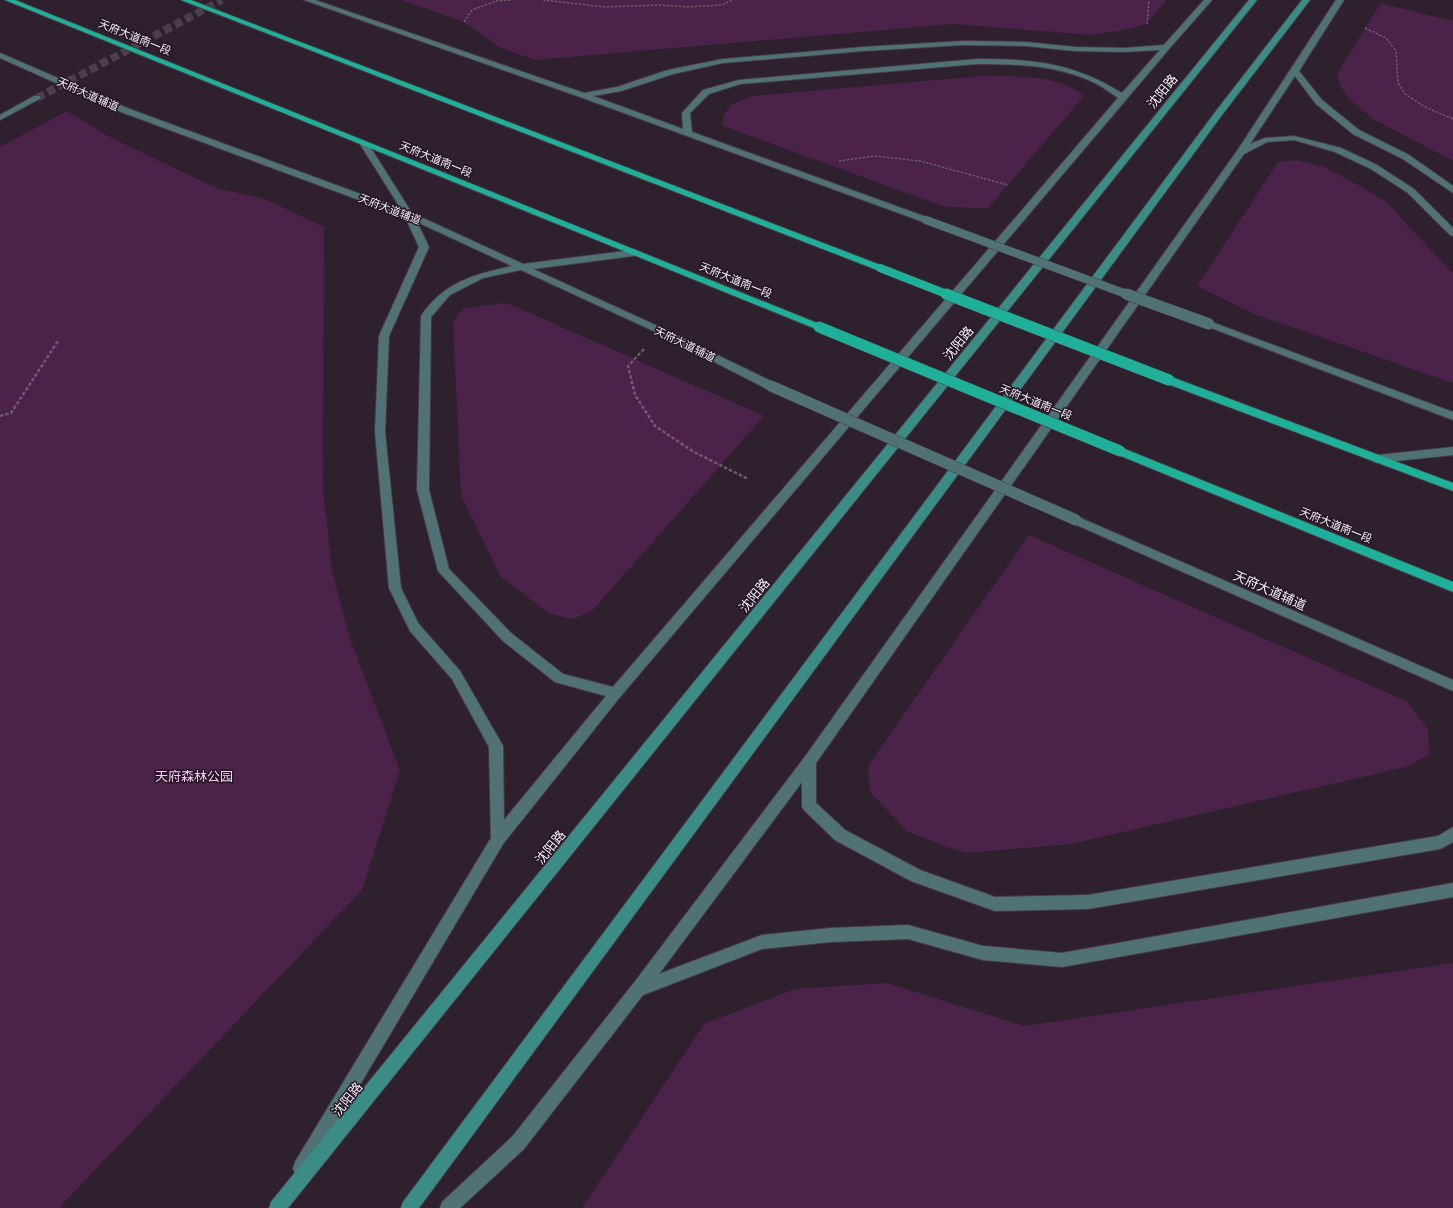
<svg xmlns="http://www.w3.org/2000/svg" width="1453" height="1208" font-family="Overpass,'Noto Sans SC',sans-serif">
<rect width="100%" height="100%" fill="#2e202d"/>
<g fill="#4b224a">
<path d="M402,0H1166L1147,24L1119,31L1090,35L955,24L535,60L501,48L464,22Z"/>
<path d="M1381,3L1453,21V161L1373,119L1349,99L1340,85L1337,74Z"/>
<path d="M981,76C1015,77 1057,73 1084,96L987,209L942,206L723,126V116L731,105L752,96Z"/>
<path d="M67,111L110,137L216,188L265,199L324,227L323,488L332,571L349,636L400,771L362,890L59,1208H0V147Z"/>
<path d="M1297,160L1322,166L1358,185L1386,202L1453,273V383L1254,314L1197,286L1278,162Z"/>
<path d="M507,303L764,416L592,611L573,619L550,614L501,577L461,496L453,322L464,308Z"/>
<path d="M1029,535L1406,701L1428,729L1429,755L1406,767L1071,844L965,853L908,832L870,792L868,766Z"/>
<path d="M1453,963V1208H582L704,1024L795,989L887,983L1024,1026Z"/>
</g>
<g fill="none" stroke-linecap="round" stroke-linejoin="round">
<path stroke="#4c3f4b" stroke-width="8" stroke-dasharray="8 4" stroke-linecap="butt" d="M37,98L222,0"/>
<g stroke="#483b47" stroke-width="2">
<g id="secondary">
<path d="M304,0H315L584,93L617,87L668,70L723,59L863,47L963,41L1026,42L1075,47L1124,48L1164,45L1204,0H1212L1169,49L620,697L503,844L307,1174L301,1176L295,1174L293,1168L295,1162L491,838L489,747L452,679L410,631L389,588L375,432L379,336L419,247L405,217L121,112L0,58V53L127,108L401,209L360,144L361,142H367L412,213L523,264L633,250L636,251L638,253L633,256L533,269L664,329L775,383L776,386L775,389H767L658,333L521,270L483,278L450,295L431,317L429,490L449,569L511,633L563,674L613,687L1118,98C1111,93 1103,87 1095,83C1058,65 1017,64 977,64L740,84L709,94L690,113L692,132L929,218L930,220L926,223L580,97ZM963,45L1026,46L1075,51L1124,52L1160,50L1122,93C1073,63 1034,59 977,59L739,80L703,90L682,113L683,129L593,96L621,91L673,74L723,63L863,51ZM417,222L512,266C475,274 444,282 421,316L417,490L438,571L503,641L555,682L606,696L504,820L503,746L460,671L418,623L401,588L385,432L389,336L429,247Z"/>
<path d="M1336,0H1344L1299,71L1322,100L1359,130L1409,155L1453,186V193L1403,159L1353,134L1316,104L1295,76L1250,144L1265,138L1294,136L1341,148L1377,165L1414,189L1453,228V236L1450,235L1408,193L1371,169L1335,152L1294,140L1267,142L1244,154L816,763V803L845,830L920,870L995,897L1088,895L1438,836L1453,827V842L1440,849L1088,909L995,911L911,881L835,840L804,810L802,806V782L659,974L762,935L831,928L908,925L983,946L1062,953L1453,883V897L1062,967L983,960L908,939L831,942L762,949L643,995L524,1149L460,1208H440L442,1202L512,1137L633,984L804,758L1237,151Z"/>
<path d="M34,96H40L41,98L0,120V115Z"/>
<path d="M1209,321L1453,412V420L1206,326L1204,324L1206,322Z"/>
<path d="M1453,447V455L1378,463L1374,462L1373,459L1374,456L1378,455Z"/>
<path d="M1076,516L1453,680V691L1072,523L1070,520L1072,517Z"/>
</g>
</g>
<g stroke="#483b47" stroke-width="2">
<g id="primary">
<path d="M1249,0H1257L288,1208H269L271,1202Z"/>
<path d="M1302,0H1310L1222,115L419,1208H401L403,1202L1216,111Z"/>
</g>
</g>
<g stroke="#483b47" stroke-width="2">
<g id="highway">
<path d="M5,0H15L822,325L824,327L819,330L816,329Z"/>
<path d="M181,0H191L883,266L885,268L880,271L877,270Z"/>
<path d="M1169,376L1453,483V491L1165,383L1164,380L1165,377Z"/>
<path d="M1120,447L1453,582V592L1116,454L1115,451L1116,448Z"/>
</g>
</g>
<g stroke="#6b5e6a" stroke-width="1.5" stroke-dasharray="2.5 1.5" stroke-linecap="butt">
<path d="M543,0L605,7L660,5L687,7L722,5L732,0"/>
<path d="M464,22L472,10L496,1L512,0"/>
<path d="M1147,24L1149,0"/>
<path d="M1365,28L1386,38L1396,51L1398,83L1405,94L1427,108L1453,119"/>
<path d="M839,161L875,156L920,161L1008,185"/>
</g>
<g stroke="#6b5e6a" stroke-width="2.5" stroke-dasharray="3.5 2" stroke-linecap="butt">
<path d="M644,349L628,366L635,395L655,426L694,452L748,479"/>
<path d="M0,416L11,413L58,341"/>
</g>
<use href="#secondary" fill="#517275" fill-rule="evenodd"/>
<use href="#primary" fill="#3b8c85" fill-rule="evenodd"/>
<use href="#highway" fill="#1fb09a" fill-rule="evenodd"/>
<g stroke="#483b47" stroke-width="9" stroke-linecap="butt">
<path id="secondary-bridge-far1" d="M926,220L1129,295"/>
</g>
<g stroke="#483b47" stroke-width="12" stroke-linecap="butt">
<g id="secondary-bridge">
<path d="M1126,294L1209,324"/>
<path d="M771,386L1076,520"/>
</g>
</g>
<g stroke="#483b47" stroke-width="9" stroke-linecap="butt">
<path id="highway-bridge-far1" d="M880,268L949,295"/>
</g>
<g stroke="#483b47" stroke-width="12" stroke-linecap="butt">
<g id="highway-bridge">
<path d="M946,294L1169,380"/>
<path d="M819,327L1120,451"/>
</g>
</g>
<use href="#secondary-bridge-far1" stroke="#517275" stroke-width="8"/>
<use href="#secondary-bridge" stroke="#517275" stroke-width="11"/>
<use href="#highway-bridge-far1" stroke="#1fb09a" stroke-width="8"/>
<use href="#highway-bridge" stroke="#1fb09a" stroke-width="11"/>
</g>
<g text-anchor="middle" stroke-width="3" stroke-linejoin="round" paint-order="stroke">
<g font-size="11" fill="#f7eef7" stroke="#241723">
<text transform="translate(135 37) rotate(22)" y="4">天府大道南一段</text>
<text transform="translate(88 94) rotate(24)" y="4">天府大道辅道</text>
<text transform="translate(436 159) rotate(22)" y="4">天府大道南一段</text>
<text transform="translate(390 209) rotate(21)" y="4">天府大道辅道</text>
<text transform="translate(736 280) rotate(22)" y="4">天府大道南一段</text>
<text transform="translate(685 344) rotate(26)" y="4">天府大道辅道</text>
<text transform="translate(1036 402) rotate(22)" y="4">天府大道南一段</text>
<text transform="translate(1336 525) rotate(22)" y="4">天府大道南一段</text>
</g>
<g font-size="13" fill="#f7eef7" stroke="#241723">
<text transform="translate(1162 91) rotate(-51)" y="5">沈阳路</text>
<text transform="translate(958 343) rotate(-51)" y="5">沈阳路</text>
<text transform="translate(1270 590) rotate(24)" y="5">天府大道辅道</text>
<text transform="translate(754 595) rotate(-51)" y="5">沈阳路</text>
<text transform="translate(550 847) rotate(-51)" y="5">沈阳路</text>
<text transform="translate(347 1099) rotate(-51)" y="5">沈阳路</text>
</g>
<g font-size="13" fill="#fecdfc" stroke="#241723">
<text x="194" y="781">天府森林公园</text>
</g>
</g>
</svg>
